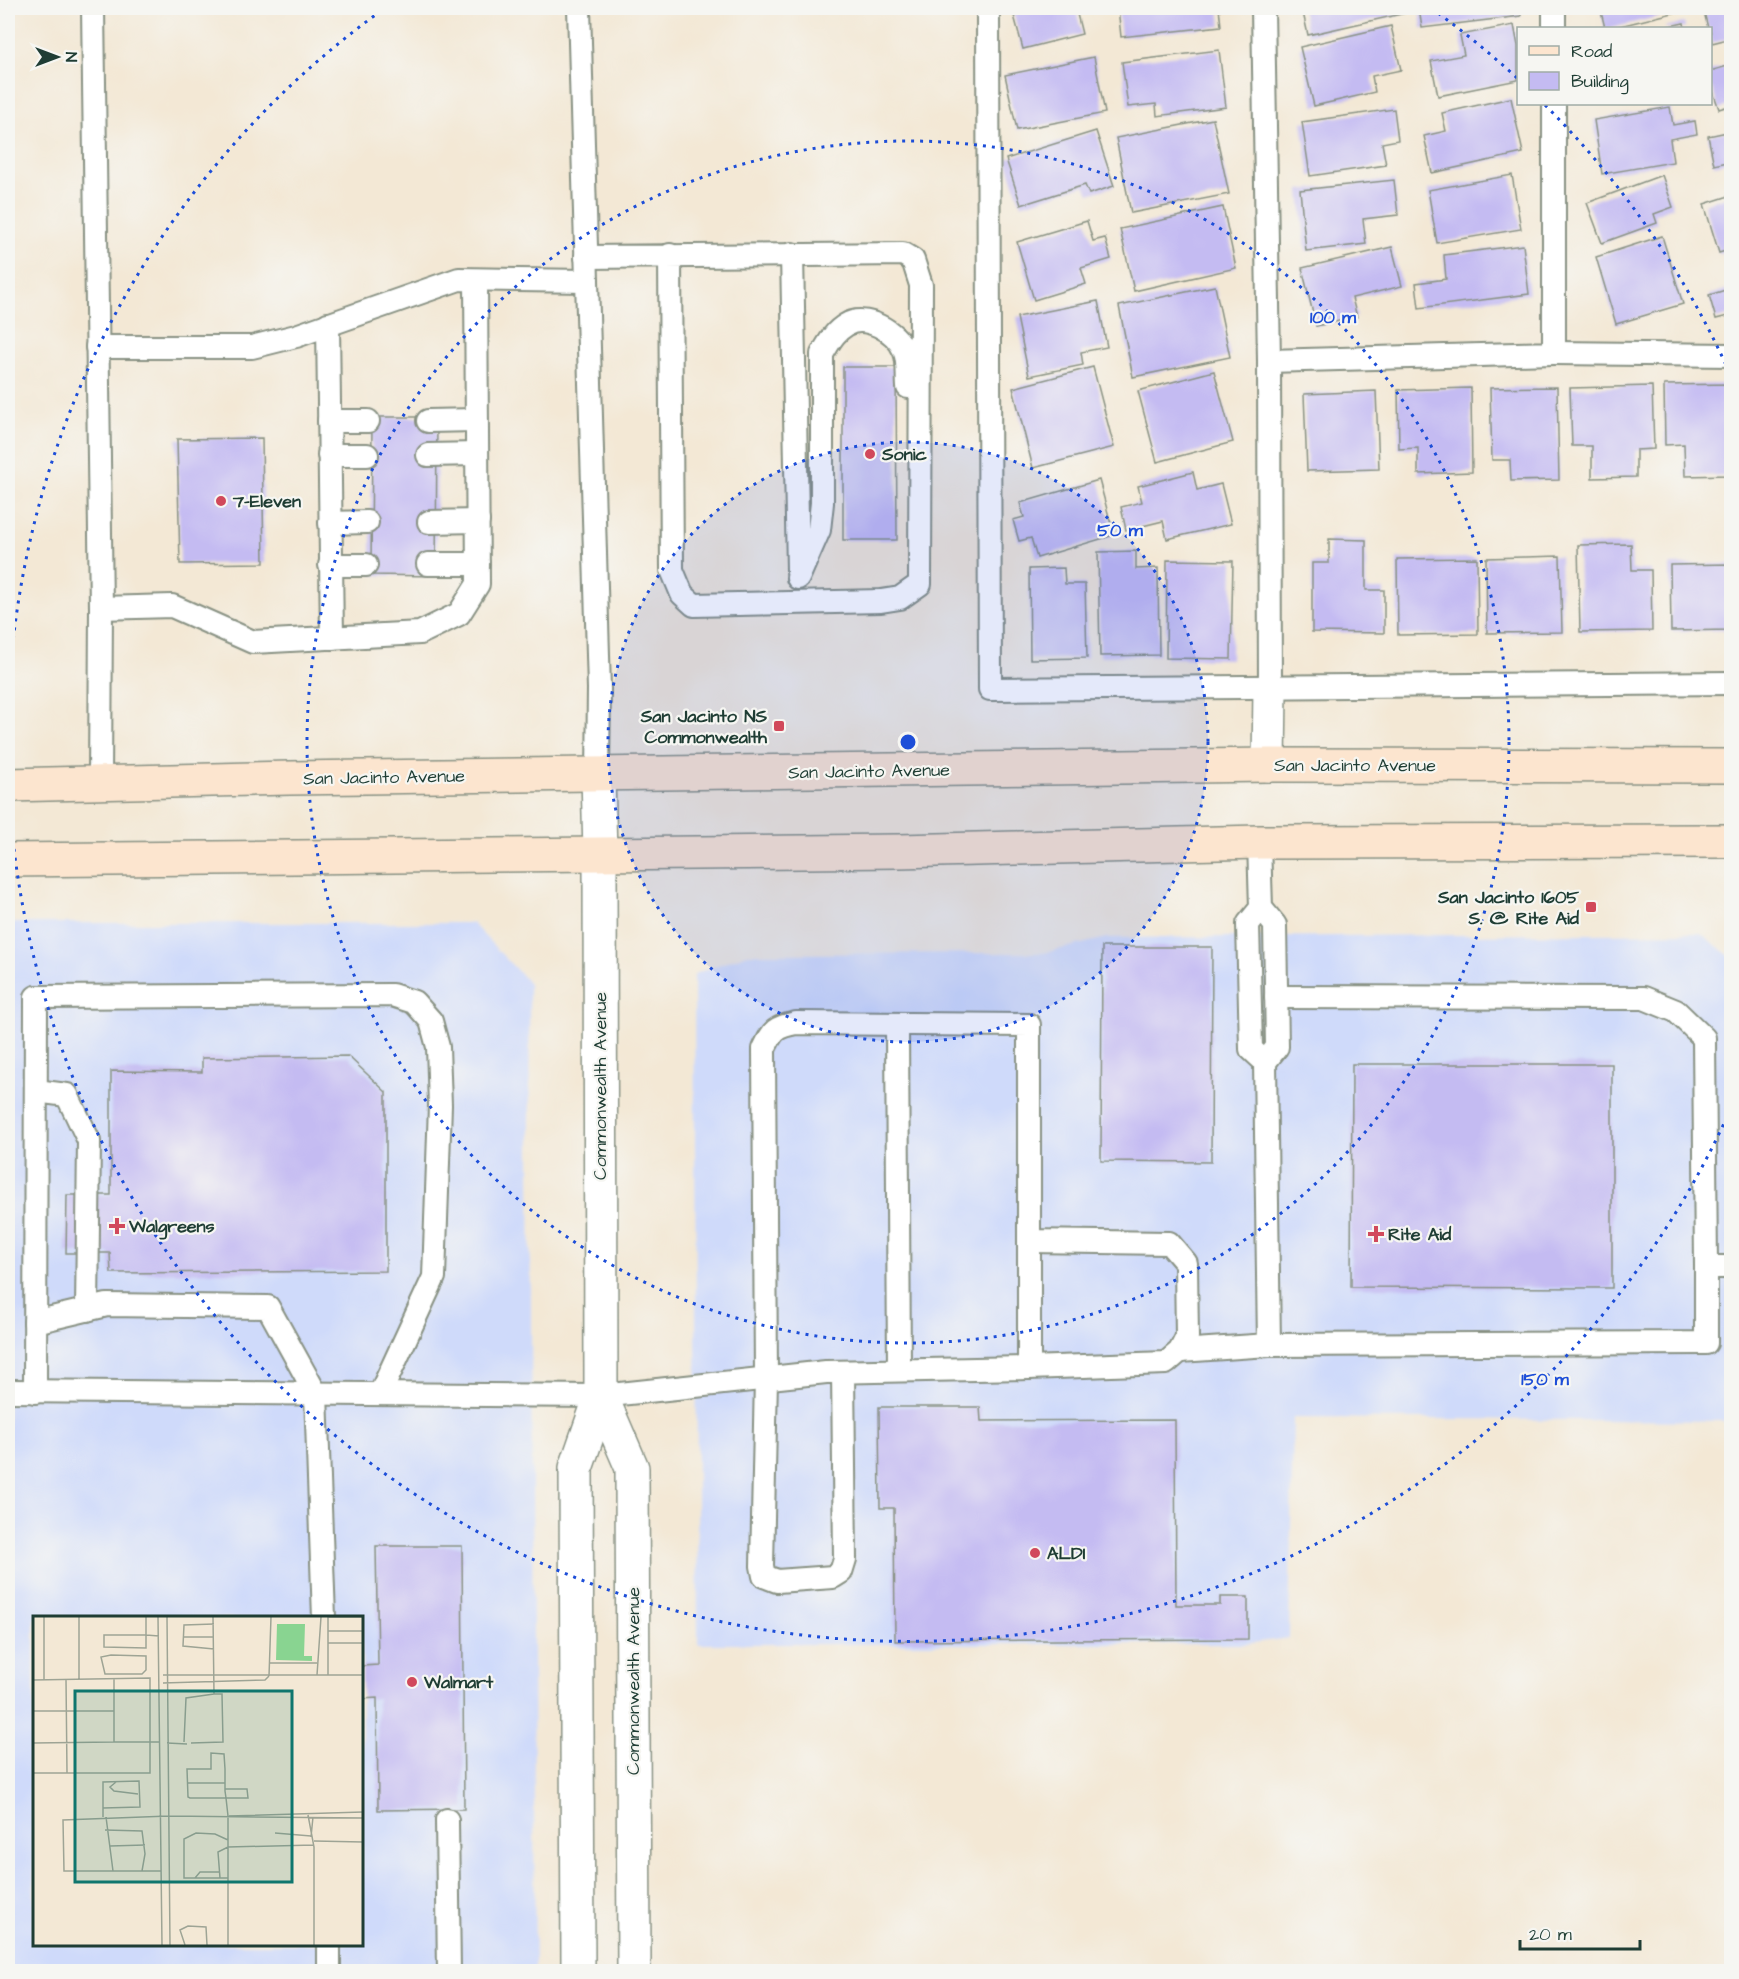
<svg xmlns="http://www.w3.org/2000/svg" width="1739" height="1979" font-family="'Architects Daughter',sans-serif">
<rect width="100%" height="100%" fill="#f6f6f2"/>
<filter id="ink" filterUnits="userSpaceOnUse"><feTurbulence type="fractalNoise" baseFrequency=".0167" numOctaves="2"/><feDisplacementMap in="SourceGraphic" scale="12" xChannelSelector="R" yChannelSelector="G"/><feConvolveMatrix kernelMatrix="1 2 1 2 8 2 1 2 1" color-interpolation-filters="sRGB"/></filter>
<filter id="wash" filterUnits="userSpaceOnUse"><feTurbulence type="fractalNoise" baseFrequency=".008" numOctaves="4" result="noise"/><feDisplacementMap in="SourceGraphic" scale="24" xChannelSelector="R" yChannelSelector="G"/><feGaussianBlur stdDeviation="1.35" result="paint"/><feColorMatrix in="noise" values="0 0 0 0 0 0 0 0 0 0 0 0 0 0 0 0 0 1.4 0 .05"/><feComposite in="paint" operator="in"/></filter>
<g filter="url(#wash)">
<rect width="100%" height="100%" fill="#f3e8d5"/>
<g fill="#cfdafa" fill-rule="evenodd">
<path d="M8,923H472L529,983L535,1971L8,1972ZM34,1618H362V1944H34Z"/>
<path d="M1700,933L1731,957V1421L1293,1418L1289,1638L1245,1644H698L694,974L748,954L1044,953L1107,938Z"/>
</g>
<g id="blocks">
<g fill="#c4bbf2">
<path d="M1012,8H1083L1076,10L1082,34L1023,49Z"/>
<path d="M1118,8H1219L1221,26L1121,37Z"/>
<path d="M1302,8H1405L1406,13L1308,35Z"/>
<path d="M1419,8H1520L1521,16L1422,28Z"/>
<path d="M1600,8H1680L1681,11L1612,28H1605Z"/>
<path d="M1703,8H1732V38L1712,43L1710,28H1708Z"/>
<path d="M1684,23L1685,28H1665V27Z"/>
<path d="M1514,25L1518,46V80L1438,96L1431,61L1464,55L1460,35Z"/>
<path d="M1391,26L1401,70L1372,76L1375,92L1314,106L1300,47Z"/>
<path d="M1732,45V105L1719,109L1710,83V71L1731,65L1726,47Z"/>
<path d="M1219,50L1226,107L1157,116L1156,104L1128,107L1122,62Z"/>
<path d="M1094,57L1105,113L1017,130L1005,75Z"/>
<path d="M1511,98L1523,153L1432,173L1424,136L1446,131L1442,113Z"/>
<path d="M1670,107L1673,125L1695,121L1697,134L1670,139L1673,162L1602,174L1594,120Z"/>
<path d="M1394,109L1398,140L1382,143L1386,165L1310,176L1302,122Z"/>
<path d="M1213,119L1229,194L1131,213L1116,138Z"/>
<path d="M1096,131L1114,186L1089,194L1085,185L1021,205L1006,159Z"/>
<path d="M1732,131V161L1714,165L1708,136Z"/>
<path d="M1512,175L1521,229L1437,243L1428,190Z"/>
<path d="M1662,175L1673,207L1654,214L1657,223L1602,243L1587,203Z"/>
<path d="M1394,180L1398,215L1363,219L1366,244L1306,251L1300,190Z"/>
<path d="M1732,195V249L1719,253L1704,204Z"/>
<path d="M1223,207L1236,268L1134,291L1120,229Z"/>
<path d="M1087,221L1093,241L1105,238L1111,259L1081,268L1086,284L1034,300L1017,242Z"/>
<path d="M1662,236L1683,304L1616,324L1596,257Z"/>
<path d="M1523,245L1529,294L1419,308L1416,283L1446,279L1444,255Z"/>
<path d="M1392,247L1402,286L1352,298L1357,317L1316,326L1302,268Z"/>
<path d="M1215,286L1230,357L1133,377L1119,306Z"/>
<path d="M1732,288V315L1716,319L1709,295Z"/>
<path d="M1098,301L1107,347L1081,352L1083,365L1029,376L1017,317Z"/>
<path d="M843,367H896L897,540H843Z"/>
<path d="M1093,367L1114,447L1033,468L1013,388Z"/>
<path d="M1214,371L1233,442L1157,462L1138,391Z"/>
<path d="M1732,384V456H1729V475L1685,476L1684,444L1665,445L1664,385Z"/>
<path d="M1652,386L1654,449L1636,450V477L1592,478V446H1572L1570,388Z"/>
<path d="M1557,387L1559,480L1511,481L1510,460H1492L1490,388Z"/>
<path d="M1471,388L1472,472L1418,474V448L1399,449L1398,390Z"/>
<path d="M1376,391L1379,469L1307,471L1304,394Z"/>
<path d="M372,417H437L436,576L371,575Z"/>
<path d="M262,438L264,563L180,564L177,439Z"/>
<path d="M1193,472L1197,490L1221,484L1231,524L1167,539L1163,521L1126,530L1121,507L1142,502L1138,486Z"/>
<path d="M1099,480L1114,535L1037,558L1031,538L1019,541L1013,520L1024,517L1020,503Z"/>
<path d="M1329,539L1366,540V590H1384V633L1312,632V563H1329Z"/>
<path d="M1631,544L1632,570H1651L1652,631L1580,632L1578,545Z"/>
<path d="M1136,551V569L1158,568L1159,655L1100,656L1098,552Z"/>
<path d="M1560,556L1562,632L1487,633L1486,558Z"/>
<path d="M1477,558L1478,634L1398,635L1397,559Z"/>
<path d="M1167,560L1233,561L1231,659L1166,658Z"/>
<path d="M1732,564V630L1671,631L1670,565Z"/>
<path d="M1064,568L1065,584H1085L1087,658L1030,659L1029,569Z"/>
<path d="M1102,947H1212L1211,1162L1101,1161Z"/>
<path d="M348,1056L386,1092V1271L111,1273L110,1253H66L67,1195H111V1071L202,1072V1058Z"/>
<path d="M1352,1064H1612V1288L1351,1287Z"/>
<path d="M879,1407H980L981,1421L1175,1420L1176,1605H1220V1597H1248V1639L895,1641L894,1508H880Z"/>
<path d="M376,1546H462L464,1809L378,1810L377,1698L362,1699V1666L378,1665Z"/>
</g>
</g>
</g>
<g filter="url(#ink)">
<use href="#blocks" fill-opacity="0" stroke="#899284" stroke-width="1.5"/>
<g fill="none" stroke-linecap="round" stroke-linejoin="round">
<g stroke="#899284" stroke-width="26">
<g id="service">
<path d="M93,8L101,608L100,782"/>
<path d="M579,8L599,689L598,775"/>
<path d="M988,8L990,689L1732,683"/>
<path d="M1263,8L1269,361"/>
<path d="M1554,8V28"/>
<path d="M792,254L798,571"/>
<path d="M586,257C692,255 798,254 903,254L913,260L921,285L920,584L900,598L881,601L694,605L682,594L672,570L670,255"/>
<path d="M328,324L332,638"/>
<path d="M97,347H252L296,336L459,279L587,281"/>
<path d="M1554,353L1732,355"/>
<path d="M329,421H368"/>
<path d="M428,421L476,420"/>
<path d="M329,455H367"/>
<path d="M428,455L477,454"/>
<path d="M429,522L478,521"/>
<path d="M330,523L367,522"/>
<path d="M428,564H478"/>
<path d="M330,565H366"/>
<path d="M798,578L819,530L822,503V354C829,343 834,332 846,325C865,313 896,331 904,350C909,360 907,376 908,387"/>
<path d="M101,608L172,606L253,642L420,633L459,614L478,584L476,280"/>
<path d="M1270,688L1269,361L1554,353V104"/>
<path d="M1259,842L1261,908L1275,925L1277,1047L1265,1062L1251,1049L1248,924L1261,908"/>
<path d="M1276,997L1644,998L1676,1011L1704,1038L1706,1267"/>
<path d="M897,1025L899,1370"/>
<path d="M1265,1062L1269,1345L1706,1343V1267H1732"/>
<path d="M36,1091L67,1095L89,1141L87,1310"/>
<path d="M35,1322L107,1305L268,1307L316,1394L324,1618"/>
<path d="M1180,1351L1269,1345"/>
<path d="M1029,1368V1241"/>
<path d="M8,1391L601,1396L826,1372L1029,1368L1166,1363L1180,1351L1187,1337L1186,1263L1169,1243L1029,1241V1025L796,1023C775,1027 773,1030 764,1049L766,1378L762,1566L764,1576L777,1581L833,1577L841,1572L845,1559L843,1372"/>
<path d="M35,1392L36,997L392,995L414,1002L431,1021L438,1047L440,1105L434,1277L380,1394"/>
<path d="M447,1820L449,1972"/>
<path d="M329,1944V1972"/>
</g>
</g>
<g stroke="#899284" stroke-width="36">
<g id="minor">
<path d="M1269,765L1270,688"/>
<path d="M601,1396L632,1468L634,1972"/>
<path d="M578,1972L576,1468L601,1396L600,854L598,775"/>
</g>
</g>
<g stroke="#899284" stroke-width="36">
<g id="secondary">
<path d="M8,785L290,778L1269,765L1732,766"/>
<path d="M8,860L899,851L1259,842L1732,841"/>
</g>
</g>
<use href="#service" stroke="#fff" stroke-width="22"/>
<use href="#minor" stroke="#fff" stroke-width="33"/>
<use href="#secondary" stroke="#fce5cf" stroke-width="33"/>
</g>
</g>
<circle cx="908" cy="742" r="300" fill="#1d4ed8" fill-opacity=".12"/>
<g fill="none" stroke="#1d4ed8" stroke-width="3" stroke-dasharray="3 6">
<circle cx="908" cy="742" r="300"/>
<circle cx="908" cy="742" r="601"/>
<path d="M1731 1108A901 901 0 0 1 8 773M8 711A901 901 0 0 1 385 8M1431 8A901 901 0 0 1 1517 78M1545 105A901 901 0 0 1 1731 376"/>
</g>
<g fill="#d1495b" stroke="#f6f6f2" stroke-width="2">
<circle cx="870" cy="454" r="6"/>
<circle cx="221" cy="501" r="6"/>
<rect x="773" y="720" width="12" height="12" rx="3"/>
<rect x="1585" y="901" width="12" height="12" rx="3"/>
<path d="M114 1217h6v6h6v6h-6v6h-6v-6h-6v-6h6z"/>
<path d="M1373 1225h6v6h6v6h-6v6h-6v-6h-6v-6h6z"/>
<circle cx="1035" cy="1553" r="6"/>
<circle cx="412" cy="1682" r="6"/>
</g>
<g text-anchor="middle" stroke-width="4.5" stroke-linejoin="round" paint-order="stroke">
<g font-size="18" font-weight="bold" fill="#1f3d34" stroke="#f6f6f2" text-anchor="start">
<text x="882" y="460">Sonic</text>
<text x="233" y="507">7-Eleven</text>
<text x="767" y="722" text-anchor="end">San Jacinto NS<tspan x="767" dy="21">Commonwealth</tspan></text>
<text x="1579" y="903" text-anchor="end">San Jacinto 1605<tspan x="1579" dy="21">S. @ Rite Aid</tspan></text>
<text x="129" y="1232">Walgreens</text>
<text x="1388" y="1240">Rite Aid</text>
<text x="1047" y="1559">ALDI</text>
<text x="424" y="1688">Walmart</text>
</g>
<g font-size="18" fill="#1f3d34" stroke="#f6f6f2">
<text x="1355" y="771">San Jacinto Avenue</text>
<text transform="translate(869 771) rotate(-1)" y="6">San Jacinto Avenue</text>
<text transform="translate(384 777) rotate(-1)" y="6">San Jacinto Avenue</text>
<text transform="translate(600 1086) rotate(-90)" y="6">Commonwealth Avenue</text>
<text transform="translate(633 1681) rotate(-90)" y="6">Commonwealth Avenue</text>
</g>
</g>
<g transform="translate(33 1616)">
<rect width="330" height="330" fill="#f3e8d5"/>
<path d="M244,8H272L271,40H279V45L243,44Z" fill="#89d491"/>
<path fill="none" stroke="#9ea495" stroke-width="1.5" d="M46,1V63M113,1V32L71,31V19H113L126,20M125,1L129,329M134,1L137,329M295,1V59M295,1H330M181,8L151,9L150,30L181,33M295,15H330M150,21H181M295,27H330M78,39L113,40V54L109,58H72L68,41ZM236,47H284M130,59H330M284,59L288,1M236,60L238,1M33,63L34,157M0,64L117,62V157H0M11,64V1M130,67L232,64L236,60M0,95H81V126H126M81,95V63M151,126L153,82L181,78M0,127L81,126M134,127L154,128M158,127L190,126L189,78H181L180,1M83,166L77,171L81,175L105,178M154,167H192M192,173H214L215,182H157L155,181L154,153H178V137L191,138L192,153V175L193,182L195,200V329M70,192L107,191L106,165L70,166V201M275,199L281,231V329M196,200L330,196M73,201L80,255M72,214L109,215L112,238L109,255M242,217L278,220M278,221L280,201M281,225L330,226M77,230L112,229M128,255H31L30,204L136,200L330,202M162,262L167,256H186M187,262L185,236L195,231L281,229M195,262H151V223L163,217L182,218L195,224M152,329L147,314L155,310L173,311L174,329"/>
<path fill="#0f766e" fill-opacity="0.15" stroke="#0f766e" stroke-width="3" d="M42,75H259V266H42Z"/>
<rect width="330" height="330" fill="none" stroke="#1f3d34" stroke-width="3"/>
</g>
<circle cx="908" cy="742" r="9" fill="#1d4ed8" stroke="#f6f6f2" stroke-width="3"/>
<g font-size="18" text-anchor="middle" font-weight="bold" fill="#1d4ed8" stroke="#f6f6f2" stroke-width="4.5" stroke-linejoin="round" paint-order="stroke">
<text x="1333" y="323">100 m</text>
<text x="1120" y="536">50 m</text>
<text x="1545" y="1385">150 m</text>
</g>
<rect width="1739" height="1979" fill="none" stroke="#f6f6f2" stroke-width="30"/>
<rect x="1517" y="27" width="195" height="78" fill="#f6f6f2" stroke="#a0aca6" stroke-width="1.5"/>
<rect x="1529" y="46" width="30" height="9" fill="#fce5cf" stroke="#a0aca6" stroke-width="1.5"/>
<text x="1571" y="57" font-size="18" fill="#1f3d34">Road</text>
<rect x="1529" y="72" width="30" height="18" fill="#c4bbf2" stroke="#a0aca6" stroke-width="1.5"/>
<text x="1571" y="87" font-size="18" fill="#1f3d34">Building</text>
<g transform="translate(57 57) rotate(90)" stroke="#f6f6f2" stroke-width="4.5" paint-order="stroke">
<path d="M0-4.5L10 22L0 15L-10 22Z" fill="#1f3d34"/>
<text y="-9" font-size="16" font-weight="bold" text-anchor="middle" fill="#1f3d34">N</text>
</g>
<path d="M1520 1940v9h120v-9" fill="none" stroke="#1f3d34" stroke-width="3"/>
<text x="1529" y="1940" font-size="18" fill="#1f3d34" stroke="#f6f6f2" stroke-width="4.5" paint-order="stroke">20 m</text>
</svg>
